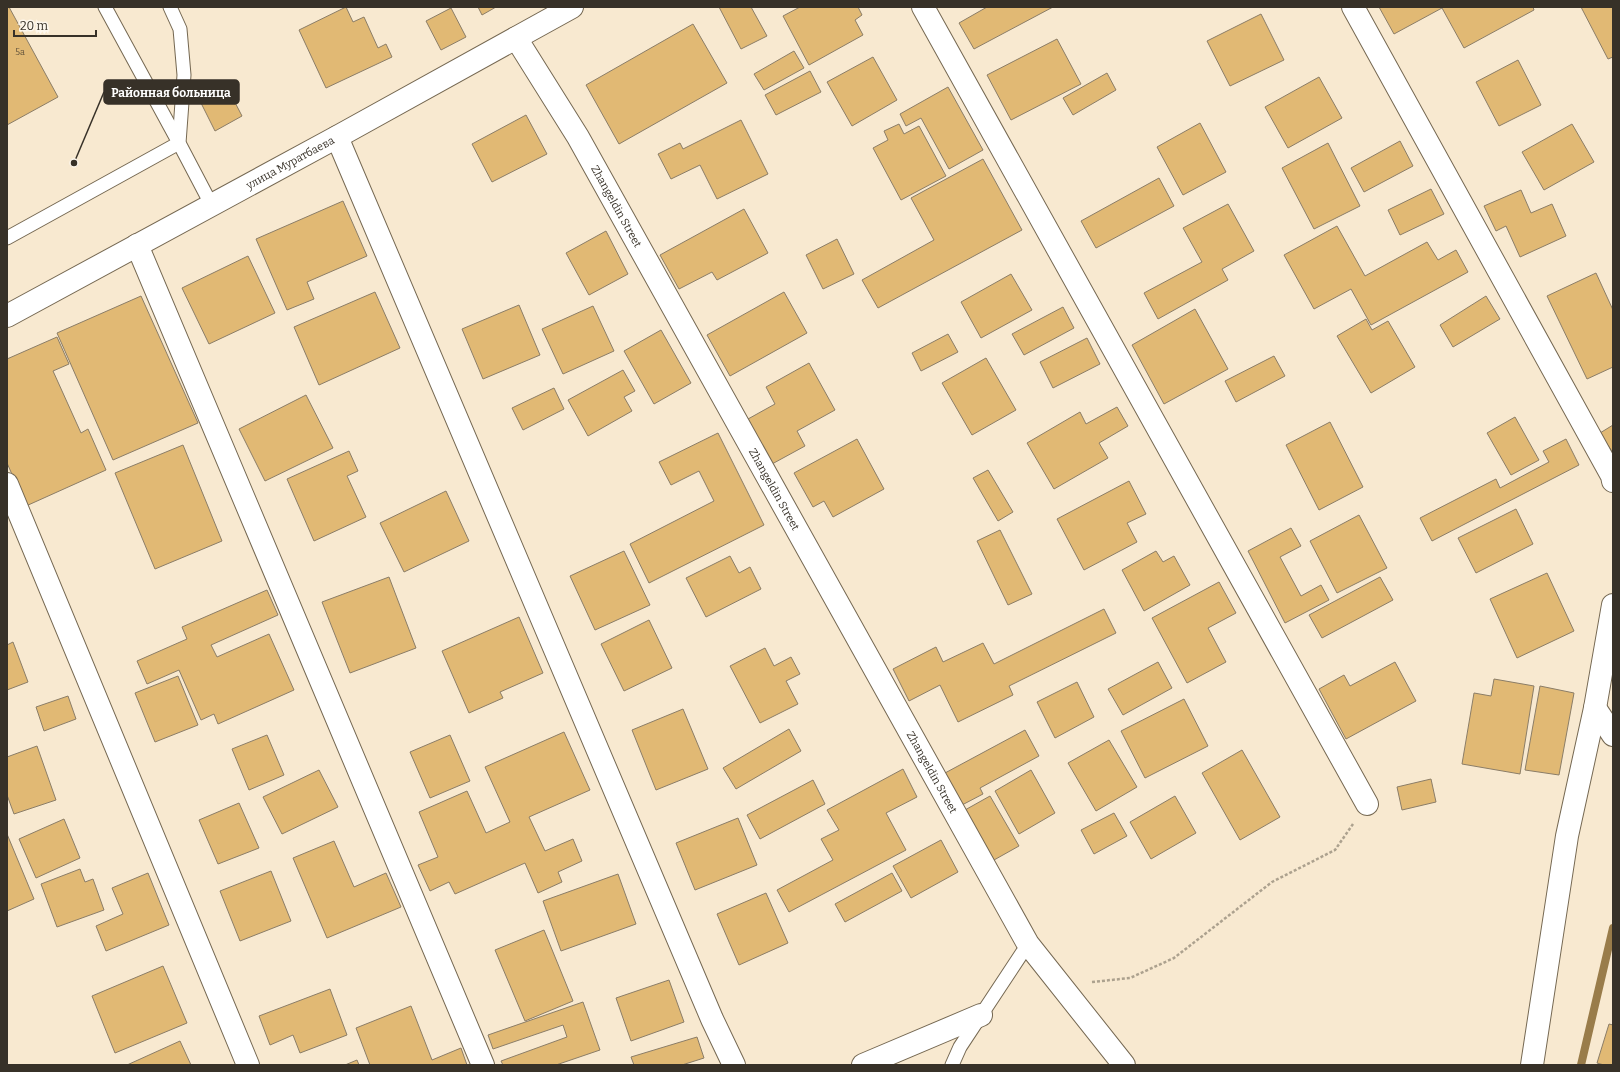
<svg xmlns="http://www.w3.org/2000/svg" width="1620" height="1072" font-family="Bitter,serif">
<rect width="100%" height="100%" fill="#f8e9d0"/>
<g fill="none" stroke-linecap="round" stroke-linejoin="round">
<path stroke="#997c4a" stroke-width="8" d="M1581,1065L1613,928"/>
</g>
<g fill="#e1b974" stroke="#8b7d67">
<path d="M7,7H9L58,97L7,125Z"/>
<path d="M346,7L353,22L364,17L378,48L386,44L392,57L326,88L299,30Z"/>
<path d="M478,7H496L482,15Z"/>
<path d="M719,7H751L767,36L741,49Z"/>
<path d="M800,7H858L862,15L855,20L863,35L809,65L783,16Z"/>
<path d="M987,7H1053L974,49L959,23Z"/>
<path d="M1379,7H1533L1534,10L1464,48L1442,8L1394,34Z"/>
<path d="M1581,7H1613V57L1608,59Z"/>
<path d="M451,8L466,37L441,50L426,21Z"/>
<path d="M1261,14L1284,60L1230,86L1207,41Z"/>
<path d="M693,24L727,83L619,144L586,85Z"/>
<path d="M1057,39L1081,84L1011,120L987,75Z"/>
<path d="M794,51L804,68L764,90L754,74Z"/>
<path d="M873,57L897,100L852,126L827,82Z"/>
<path d="M1518,60L1541,105L1499,126L1476,82Z"/>
<path d="M810,71L821,92L776,115L765,95Z"/>
<path d="M1107,73L1116,90L1073,115L1063,98Z"/>
<path d="M1319,77L1342,118L1288,148L1265,107Z"/>
<path d="M948,87L983,150L949,169L921,118L906,126L900,114Z"/>
<path d="M228,89L242,116L215,131L201,103Z"/>
<path d="M526,115L547,154L492,182L472,144Z"/>
<path d="M741,120L768,174L717,199L700,165L671,179L658,154L680,143L683,149Z"/>
<path d="M1200,123L1226,172L1183,195L1157,147Z"/>
<path d="M899,124L904,134L919,126L946,176L901,200L873,148L888,140L884,131Z"/>
<path d="M1572,124L1594,162L1544,190L1522,152Z"/>
<path d="M1400,141L1413,166L1364,192L1351,168Z"/>
<path d="M1328,143L1360,206L1314,229L1282,168Z"/>
<path d="M983,159L1022,230L878,308L862,280L934,240L911,198Z"/>
<path d="M1159,178L1174,206L1096,248L1081,221Z"/>
<path d="M1431,189L1444,214L1400,235L1388,210Z"/>
<path d="M1521,190L1531,213L1552,204L1566,236L1520,257L1506,226L1496,231L1484,206Z"/>
<path d="M343,201L367,256L307,282L314,299L287,310L256,239Z"/>
<path d="M1228,204L1254,251L1222,269L1228,280L1158,319L1144,293L1202,262L1183,228Z"/>
<path d="M744,209L768,253L717,280L712,272L679,289L660,255Z"/>
<path d="M1337,226L1365,276L1427,242L1438,260L1456,250L1468,272L1371,325L1351,289L1314,309L1284,255Z"/>
<path d="M606,231L628,274L589,295L566,253Z"/>
<path d="M837,239L854,274L823,289L806,255Z"/>
<path d="M248,256L275,313L209,344L182,288Z"/>
<path d="M1596,273L1613,310V367L1587,379L1547,296Z"/>
<path d="M1011,274L1032,310L981,338L961,302Z"/>
<path d="M375,292L400,348L319,385L294,327Z"/>
<path d="M784,292L807,333L730,376L707,335Z"/>
<path d="M141,296L198,423L113,460L57,333Z"/>
<path d="M1486,296L1500,319L1453,347L1440,325Z"/>
<path d="M519,305L540,355L483,379L462,329Z"/>
<path d="M593,306L614,351L563,374L542,329Z"/>
<path d="M1063,307L1074,328L1024,355L1012,334Z"/>
<path d="M1195,309L1228,369L1164,404L1132,345Z"/>
<path d="M1366,319L1372,330L1388,321L1415,367L1371,393L1337,336Z"/>
<path d="M661,330L691,383L654,404L624,351Z"/>
<path d="M948,334L958,352L921,371L912,353Z"/>
<path d="M57,337L69,364L53,371L81,433L88,429L106,470L26,506L7,463V359Z"/>
<path d="M1087,338L1100,364L1053,388L1040,362Z"/>
<path d="M1274,356L1285,376L1236,402L1225,381Z"/>
<path d="M986,358L1016,410L972,435L942,383Z"/>
<path d="M809,363L835,410L797,431L805,446L772,464L748,419L775,404L766,387Z"/>
<path d="M623,370L635,391L624,397L632,411L588,436L568,400Z"/>
<path d="M554,388L564,409L523,430L512,408Z"/>
<path d="M306,395L333,448L265,481L239,429Z"/>
<path d="M1117,407L1128,426L1099,443L1108,458L1054,489L1027,443L1080,412L1086,424Z"/>
<path d="M1515,417L1539,460L1511,475L1487,433Z"/>
<path d="M1330,422L1363,487L1319,510L1286,445Z"/>
<path d="M1613,425V453L1600,433Z"/>
<path d="M718,433L764,525L649,583L630,544L714,501L699,471L671,485L659,462Z"/>
<path d="M857,439L884,489L833,517L824,501L813,507L794,473Z"/>
<path d="M1566,439L1579,465L1432,541L1420,518L1496,479L1500,488L1549,462L1543,451Z"/>
<path d="M183,445L222,541L155,569L115,473Z"/>
<path d="M349,451L358,471L347,476L366,517L314,541L287,479Z"/>
<path d="M988,470L1013,512L998,521L973,478Z"/>
<path d="M1129,481L1146,514L1127,523L1137,542L1084,570L1057,519Z"/>
<path d="M446,491L469,541L404,572L380,523Z"/>
<path d="M1516,509L1533,544L1476,573L1458,538Z"/>
<path d="M1359,515L1387,568L1337,593L1310,541Z"/>
<path d="M1291,528L1301,546L1280,557L1301,596L1321,585L1329,600L1285,623L1248,551Z"/>
<path d="M1000,530L1032,594L1008,605L977,541Z"/>
<path d="M624,551L650,605L595,630L570,576Z"/>
<path d="M1156,551L1163,562L1174,556L1190,585L1144,611L1122,570Z"/>
<path d="M730,556L739,573L750,567L761,589L706,617L686,578Z"/>
<path d="M1547,573L1574,631L1517,658L1490,599Z"/>
<path d="M389,577L416,648L350,673L322,602Z"/>
<path d="M1380,577L1393,600L1322,638L1309,615Z"/>
<path d="M1219,582L1236,613L1208,628L1226,662L1187,683L1152,618Z"/>
<path d="M267,590L278,615L211,645L217,657L269,634L294,690L218,724L214,714L201,720L179,670L147,684L137,661L187,639L182,627Z"/>
<path d="M1104,609L1116,633L1009,686L1013,695L958,722L940,685L909,701L893,669L936,647L943,662L983,643L994,664Z"/>
<path d="M519,617L543,673L500,692L503,698L469,713L442,651Z"/>
<path d="M649,620L672,668L624,691L601,644Z"/>
<path d="M13,642L28,682L7,690V645Z"/>
<path d="M765,648L774,666L791,657L800,674L786,681L798,704L760,723L730,666Z"/>
<path d="M1158,662L1172,688L1123,715L1108,689Z"/>
<path d="M1395,662L1416,701L1346,739L1319,689L1344,675L1350,686Z"/>
<path d="M178,676L198,725L155,742L135,693Z"/>
<path d="M1494,679L1534,686L1520,774L1462,764L1474,693L1491,696Z"/>
<path d="M1077,682L1094,717L1055,738L1037,702Z"/>
<path d="M1540,686L1574,693L1559,775L1525,770Z"/>
<path d="M68,696L76,719L44,731L36,707Z"/>
<path d="M1184,699L1208,746L1145,778L1121,731Z"/>
<path d="M683,709L708,769L656,790L632,730Z"/>
<path d="M789,729L801,751L736,789L723,768Z"/>
<path d="M1025,730L1039,756L980,788L983,794L962,805L945,773Z"/>
<path d="M564,732L590,790L529,817L545,851L573,839L582,861L558,872L562,882L538,893L525,863L455,894L449,882L430,891L418,865L438,857L419,812L467,791L486,833L510,822L485,767Z"/>
<path d="M267,735L284,775L249,790L232,749Z"/>
<path d="M450,735L470,781L430,798L410,752Z"/>
<path d="M1109,740L1137,787L1096,811L1068,763Z"/>
<path d="M37,746L56,800L14,814L7,795V757Z"/>
<path d="M1242,750L1280,817L1240,840L1202,773Z"/>
<path d="M903,769L917,797L886,813L906,850L789,912L777,890L833,860L821,839L839,830L827,810Z"/>
<path d="M319,770L338,807L282,834L263,797Z"/>
<path d="M1031,770L1055,813L1019,834L995,791Z"/>
<path d="M1431,779L1436,802L1402,810L1397,787Z"/>
<path d="M813,780L825,804L760,839L747,815Z"/>
<path d="M990,796L1019,846L994,860L965,810Z"/>
<path d="M1175,796L1196,833L1151,859L1130,822Z"/>
<path d="M239,803L259,848L218,864L199,820Z"/>
<path d="M1114,813L1127,836L1094,854L1081,830Z"/>
<path d="M738,818L757,865L695,890L676,843Z"/>
<path d="M64,819L80,858L36,878L19,839Z"/>
<path d="M7,834L34,899L7,911Z"/>
<path d="M941,840L958,872L911,898L893,866Z"/>
<path d="M334,841L354,887L386,873L401,907L327,938L293,858Z"/>
<path d="M80,869L85,882L93,879L104,910L57,927L41,884Z"/>
<path d="M271,871L291,921L240,941L220,891Z"/>
<path d="M148,873L169,925L106,951L96,926L123,914L112,888Z"/>
<path d="M892,873L902,891L845,922L835,904Z"/>
<path d="M618,874L636,924L561,951L543,901Z"/>
<path d="M766,893L788,943L739,965L717,914Z"/>
<path d="M544,930L573,1001L525,1021L495,950Z"/>
<path d="M163,966L187,1023L115,1053L92,996Z"/>
<path d="M669,980L684,1022L631,1041L616,998Z"/>
<path d="M330,989L347,1035L300,1053L293,1035L270,1045L259,1016Z"/>
<path d="M583,1002L600,1050L556,1065H503L501,1061L567,1037L563,1025L493,1049L488,1035Z"/>
<path d="M411,1006L432,1060L461,1048L467,1065H370L356,1028Z"/>
<path d="M1609,1024L1613,1025V1065H1604L1597,1063Z"/>
<path d="M697,1037L704,1058L682,1065H634L631,1057Z"/>
<path d="M180,1041L191,1065H127Z"/>
<path d="M357,1060L359,1065H345Z"/>
</g>
<g fill="none" stroke-linecap="round" stroke-linejoin="round">
<g stroke="#756852" stroke-width="15">
<g id="service">
<path d="M170,7L180,29L184,75L179,143L211,204"/>
<path d="M7,238L179,143L105,7"/>
<path d="M952,1065L960,1047L1028,944"/>
</g>
</g>
<g stroke="#756852" stroke-width="24">
<g id="minor">
<path d="M923,7L1367,804"/>
<path d="M1353,7L1612,476L1613,481"/>
<path id="s1" d="M516,38L578,137L1028,944L1124,1065"/>
<path d="M337,137L712,1019L734,1065"/>
<path d="M137,245L483,1065"/>
<path d="M7,484L248,1065"/>
<path d="M1595,708L1613,735"/>
<path d="M863,1065L981,1015"/>
<path d="M1532,1065L1567,836L1595,708L1613,605"/>
</g>
</g>
<g stroke="#756852" stroke-width="24">
<g id="tertiary">
<path id="s2" d="M7,316L337,137L572,7"/>
</g>
</g>
<path stroke="#aca18e" stroke-width="2.5" stroke-dasharray="3 2" stroke-linecap="butt" d="M1092,982L1130,978L1174,958L1272,882L1335,850L1353,824"/>
<use href="#service" stroke="#fff" stroke-width="13"/>
<use href="#minor" stroke="#fff" stroke-width="22"/>
<use href="#tertiary" stroke="#fff" stroke-width="22"/>
</g>
<g text-anchor="middle" stroke-width="3" stroke-linejoin="round" paint-order="stroke">
<g font-size="9" fill="#62533b">
<text x="20" y="55">5а</text>
</g>
<g font-size="11" fill="#373128" stroke="#fdf7ed">
<text dy="4" stroke="none"><textPath href="#s2" startOffset="322">улица Муратбаева</textPath></text>
<text dy="4" stroke="none"><textPath href="#s1" startOffset="196">Zhangeldin Street</textPath></text>
<text dy="4" stroke="none"><textPath href="#s1" startOffset="520">Zhangeldin Street</textPath></text>
<text dy="4" stroke="none"><textPath href="#s1" startOffset="844">Zhangeldin Street</textPath></text>
</g>
</g>
<path fill="none" stroke="#373128" stroke-width="1.5" d="M74 163L104 92"/>
<circle fill="#373128" stroke="#fdf7ed" stroke-width="1.5" cx="74" cy="163" r="4"/>
<rect fill="#373128" stroke="#373128" stroke-width="1.5" x="104" y="80" width="135" height="24" rx="4"/>
<g font-size="12" text-anchor="middle" font-weight="bold" fill="#fff">
<text x="171" y="97">Районная больница</text>
</g>
<rect width="1620" height="1072" fill="none" stroke="#373128" stroke-width="16"/>
<path d="M14 30v6h82v-6" fill="none" stroke="#373128" stroke-width="2"/>
<text x="20" y="30" font-size="12" fill="#373128" stroke="#fdf7ed" stroke-width="3" paint-order="stroke">20 m</text>
</svg>
